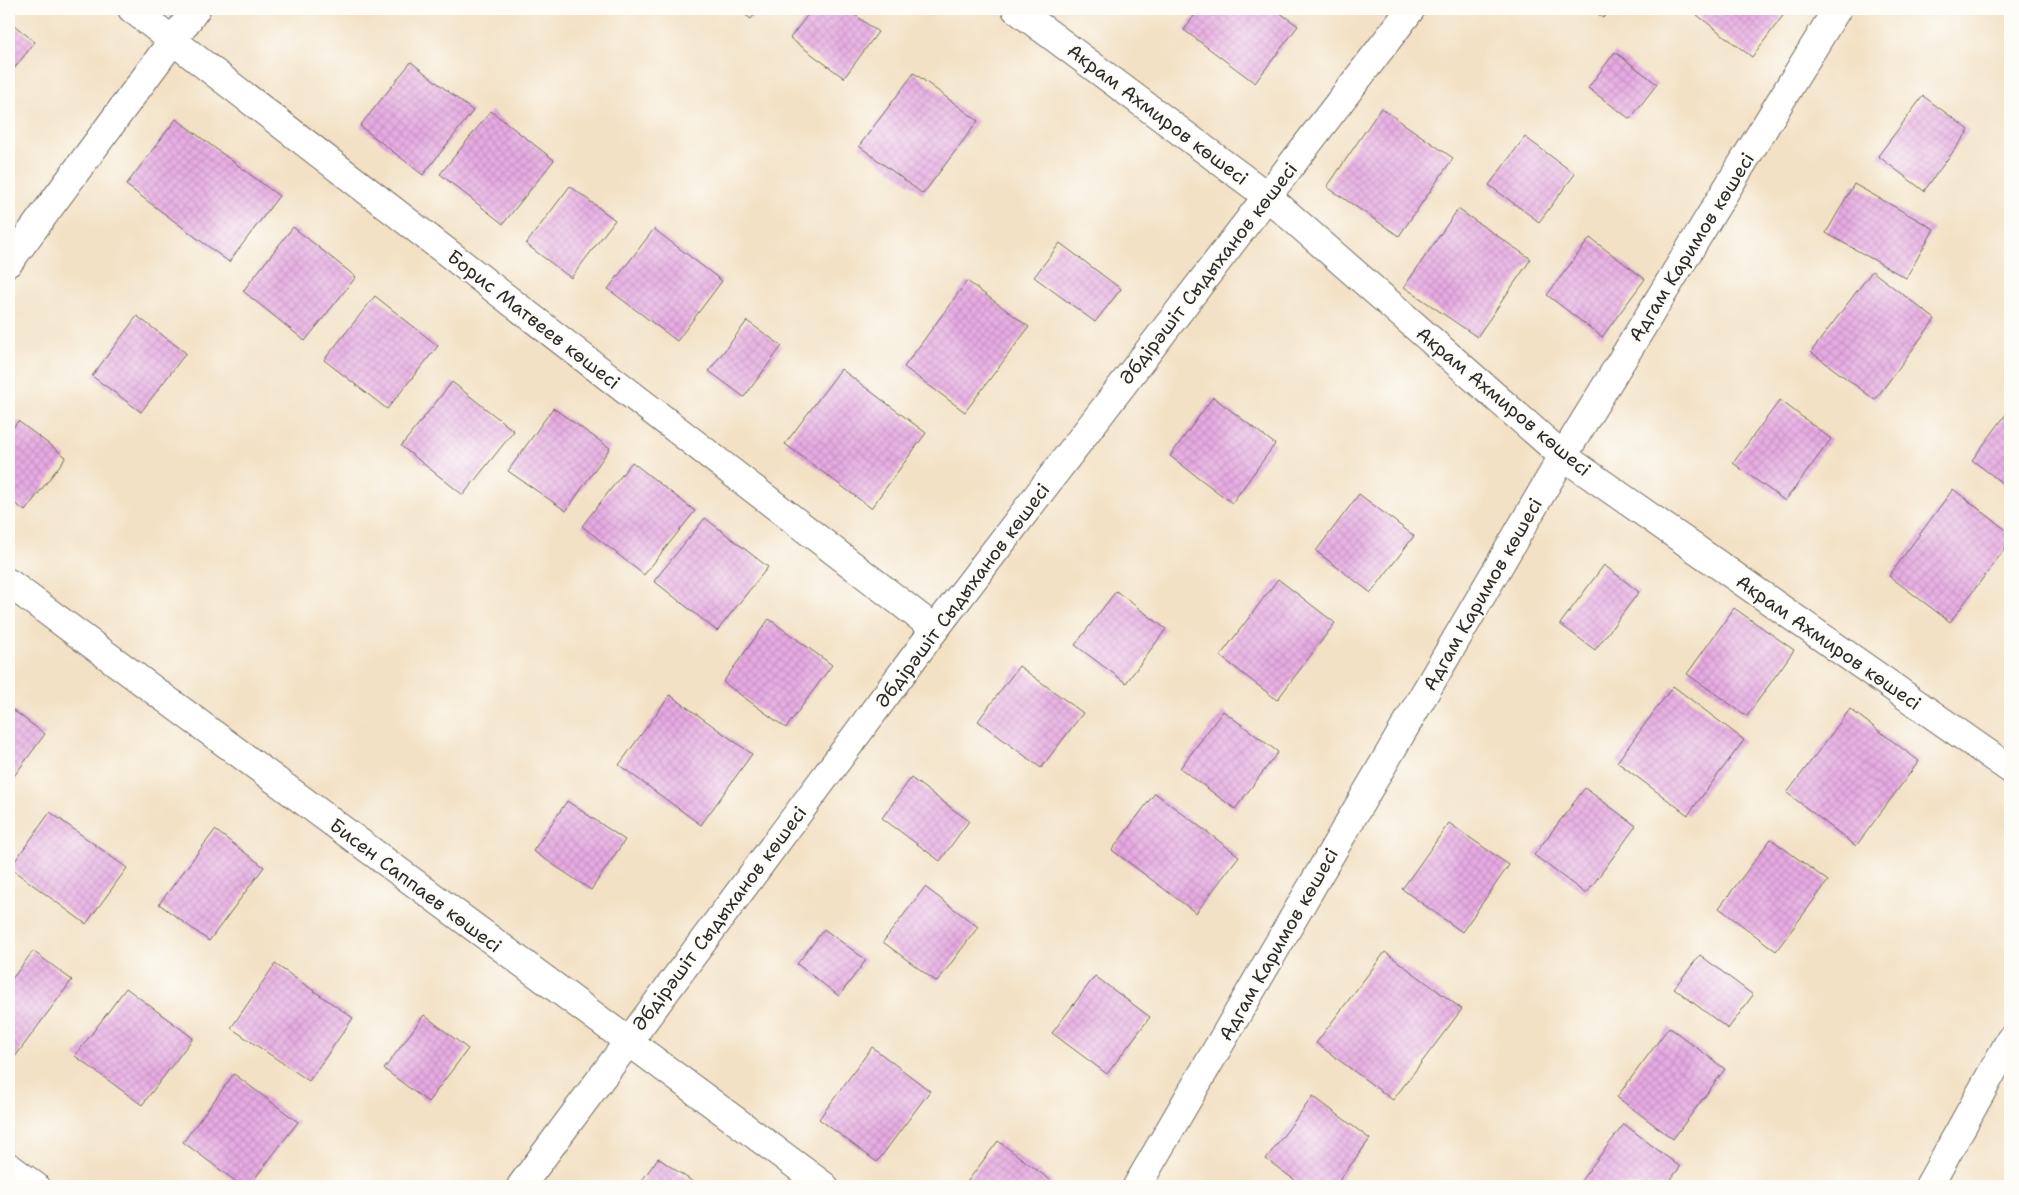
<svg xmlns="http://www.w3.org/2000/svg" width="2019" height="1195" font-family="'Shantell Sans',sans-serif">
<defs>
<pattern id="building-cross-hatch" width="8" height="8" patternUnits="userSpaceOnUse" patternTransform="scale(1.25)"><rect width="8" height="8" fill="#e6aae2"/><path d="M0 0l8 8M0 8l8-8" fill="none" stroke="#c592c2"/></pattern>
</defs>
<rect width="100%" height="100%" fill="#fdfcf7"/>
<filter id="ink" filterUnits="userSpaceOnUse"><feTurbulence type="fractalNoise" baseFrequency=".02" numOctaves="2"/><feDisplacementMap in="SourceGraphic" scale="10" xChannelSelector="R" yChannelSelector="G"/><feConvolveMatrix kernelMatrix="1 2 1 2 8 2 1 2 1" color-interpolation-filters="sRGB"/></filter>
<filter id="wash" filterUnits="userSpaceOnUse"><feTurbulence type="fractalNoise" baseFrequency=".0096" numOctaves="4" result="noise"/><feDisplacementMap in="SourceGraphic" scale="20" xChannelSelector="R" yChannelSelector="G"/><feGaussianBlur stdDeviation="1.12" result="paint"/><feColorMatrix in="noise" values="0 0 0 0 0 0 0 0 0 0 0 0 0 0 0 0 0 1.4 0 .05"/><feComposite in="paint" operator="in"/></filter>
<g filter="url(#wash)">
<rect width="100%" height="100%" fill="#f3e1c5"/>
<g id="blocks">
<g fill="url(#building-cross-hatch)">
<path d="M737,9H759L751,19Z"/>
<path d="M812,9H847L878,32L844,78L790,38Z"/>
<path d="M1199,9H1275L1298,26L1255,83L1184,30Z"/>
<path d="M1592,9H1610L1603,18Z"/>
<path d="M1702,9H1788L1752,57L1697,15Z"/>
<path d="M9,21L35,42L9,75Z"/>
<path d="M1615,52L1657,84L1630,119L1588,88Z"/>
<path d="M411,62L473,111L423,175L360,126Z"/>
<path d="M914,73L978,121L923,194L859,146Z"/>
<path d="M1923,96L1969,130L1924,191L1878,156Z"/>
<path d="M1381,108L1453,158L1399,236L1327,187Z"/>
<path d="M491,111L554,160L503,224L440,174Z"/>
<path d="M176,119L279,196L229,262L126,185Z"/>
<path d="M1525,137L1575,174L1539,222L1489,185Z"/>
<path d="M1854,184L1934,229L1906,278L1826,233Z"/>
<path d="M570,186L615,220L571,278L526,244Z"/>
<path d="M1458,209L1531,259L1477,337L1404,287Z"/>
<path d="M293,227L356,277L305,341L243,291Z"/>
<path d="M654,229L722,281L677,341L608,289Z"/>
<path d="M1590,238L1645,279L1602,337L1547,295Z"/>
<path d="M1060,243L1121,289L1095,322L1034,277Z"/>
<path d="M1872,271L1935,319L1875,400L1811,352Z"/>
<path d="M967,281L1029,327L965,412L904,367Z"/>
<path d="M375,296L438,346L387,409L324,360Z"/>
<path d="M137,316L186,353L141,412L92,376Z"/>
<path d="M747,321L782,346L744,397L709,371Z"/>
<path d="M841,369L926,433L871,508L785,444Z"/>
<path d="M452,382L514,431L463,495L401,446Z"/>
<path d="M1213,397L1275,444L1232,503L1170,456Z"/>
<path d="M1780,400L1831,439L1785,501L1733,463Z"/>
<path d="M553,408L610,448L566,511L508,471Z"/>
<path d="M2010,409V489L1972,460Z"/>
<path d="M18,421L66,457L25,511L9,499V433Z"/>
<path d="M632,462L695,511L644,575L582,526Z"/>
<path d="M1953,489L2010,533V542L1950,622L1889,576Z"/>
<path d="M1359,494L1414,536L1371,593L1316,551Z"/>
<path d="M705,518L768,567L717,631L654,581Z"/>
<path d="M1604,565L1639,592L1595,650L1560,624Z"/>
<path d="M1278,579L1335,623L1277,700L1220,656Z"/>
<path d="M1116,591L1166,629L1126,683L1075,645Z"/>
<path d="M1734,608L1794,650L1747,716L1687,674Z"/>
<path d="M769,619L832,665L786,728L723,682Z"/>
<path d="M1019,666L1083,713L1041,768L978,721Z"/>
<path d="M1673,686L1744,740L1688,815L1617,762Z"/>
<path d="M670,695L752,754L701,825L619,765Z"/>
<path d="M9,707L45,734L9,783Z"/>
<path d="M1850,709L1919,761L1856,846L1787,793Z"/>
<path d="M1223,711L1278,752L1235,809L1180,768Z"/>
<path d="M911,778L969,821L940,861L882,818Z"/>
<path d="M1585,788L1636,826L1586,894L1534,855Z"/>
<path d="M1155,793L1239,856L1196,913L1112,850Z"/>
<path d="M567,801L625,840L591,890L533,851Z"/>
<path d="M50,812L127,868L86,924L10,868Z"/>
<path d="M1449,823L1509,865L1462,932L1402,889Z"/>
<path d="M215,830L264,867L209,941L159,904Z"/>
<path d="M1771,839L1828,881L1776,951L1719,908Z"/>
<path d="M925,887L978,927L937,982L883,942Z"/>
<path d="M824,929L866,960L839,996L797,964Z"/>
<path d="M33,951L72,980L9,1065V983Z"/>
<path d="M1385,952L1462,1009L1393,1100L1316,1043Z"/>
<path d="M1700,955L1753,995L1728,1029L1674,988Z"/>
<path d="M275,964L353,1018L309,1081L231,1028Z"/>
<path d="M1095,976L1150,1017L1107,1074L1052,1033Z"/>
<path d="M126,988L193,1038L142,1105L75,1056Z"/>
<path d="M424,1015L468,1049L428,1102L384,1069Z"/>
<path d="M1669,1027L1725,1069L1673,1139L1617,1097Z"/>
<path d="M872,1047L930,1091L877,1162L819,1119Z"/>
<path d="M234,1074L298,1122L249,1186H242L183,1142Z"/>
<path d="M1313,1096L1370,1139L1335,1186H1303L1266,1159Z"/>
<path d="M1624,1124L1680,1167L1666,1186H1577Z"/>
<path d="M998,1141L1053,1182L1050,1186H964Z"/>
<path d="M658,1158L699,1186H638Z"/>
</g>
</g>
</g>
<g filter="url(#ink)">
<use href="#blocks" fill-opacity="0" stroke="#716b61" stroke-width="1"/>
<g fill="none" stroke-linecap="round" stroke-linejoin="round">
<g stroke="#716b61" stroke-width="30">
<g id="minor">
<path d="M132,9L935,629"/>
<path d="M1016,9L1267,196L1563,456L2010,769"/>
<path d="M9,262L196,9"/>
<path d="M9,583L824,1186"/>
<path d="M9,1167L35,1186"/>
<path d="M521,1186L935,629L1411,9"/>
<path d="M1137,1186L1563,456L1837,9"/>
<path d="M1929,1186L2010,1040"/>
</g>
</g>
<use href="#minor" stroke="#fff" stroke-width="28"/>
</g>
</g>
<g text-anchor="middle" stroke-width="4.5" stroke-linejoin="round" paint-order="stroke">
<g font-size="19" fill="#2b2b2b" stroke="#fdfcf7">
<text transform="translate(1158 114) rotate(37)" y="7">Акрам Ахмиров көшесі</text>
<text transform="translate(1691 247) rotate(-58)" y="7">Адгам Каримов көшесі</text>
<text transform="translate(1208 273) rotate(-52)" y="7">Әбдірәшіт Сыдыханов көшесі</text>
<text transform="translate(534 319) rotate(38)" y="7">Борис Матвеев көшесі</text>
<text transform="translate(1504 401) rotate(40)" y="7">Акрам Ахмиров көшесі</text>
<text transform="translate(1482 594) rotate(-60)" y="7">Адгам Каримов көшесі</text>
<text transform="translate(962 595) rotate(-53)" y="7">Әбдірәшіт Сыдыханов көшесі</text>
<text transform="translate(1829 642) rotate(35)" y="7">Акрам Ахмиров көшесі</text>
<text transform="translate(416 885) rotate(37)" y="7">Бисен Саппаев көшесі</text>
<text transform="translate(719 918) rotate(-53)" y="7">Әбдірәшіт Сыдыханов көшесі</text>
<text transform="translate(1278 944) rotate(-60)" y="7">Адгам Каримов көшесі</text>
</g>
</g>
<rect width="2019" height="1195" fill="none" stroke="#fdfcf7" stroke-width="30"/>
</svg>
